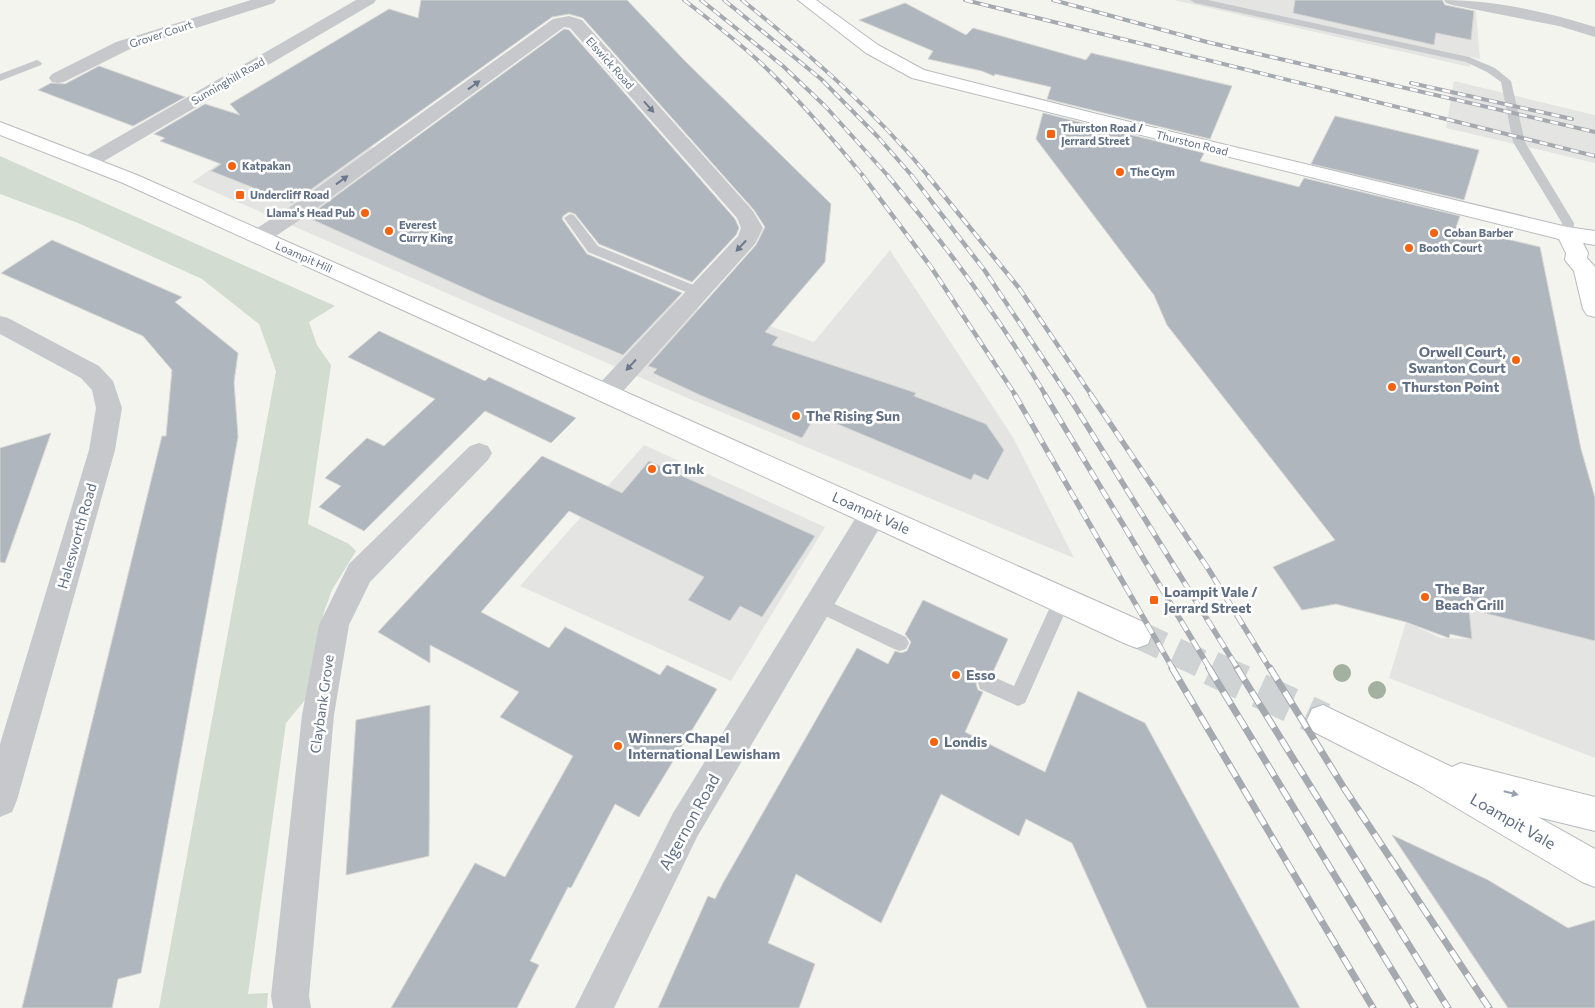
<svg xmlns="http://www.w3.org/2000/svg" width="1595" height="1008" font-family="Commissioner,sans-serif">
<rect width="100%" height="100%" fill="#f4f4ef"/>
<g fill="#e4e5e3">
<path d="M1174,0H1423L1476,11L1480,59L1471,57L1470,67Z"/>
<path d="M1454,81L1595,115V163L1446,128Z"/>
<path d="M288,116L445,175L561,254L700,309L705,302L814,342L890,250L1014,439L1074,558L685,397L192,182Z"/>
<path d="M644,445L825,527L731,681L520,586Z"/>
<path d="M1467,594L1507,602L1508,619L1595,641V758L1389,678L1406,622L1441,638L1472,639Z"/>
</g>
<path fill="#d3dcd0" d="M0,156L335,306L309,322L317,345L331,365L308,524L349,544L356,551L332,590L324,612L305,700L286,723L248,994L268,993L267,1008H159L276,371L259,324L202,279L78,223L0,194Z"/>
<g fill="#b0b6bd" stroke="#d5d5d2">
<path d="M421,0H627L685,61L831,204L825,262L765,332L778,337L772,345L916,393L914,396L986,424L1004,450L988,480L974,474L971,480L816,415L802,438L702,396L653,373L657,369L648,366L756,245L765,227L754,210L583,18L569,14L552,17L292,203L211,171L221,164L160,141L165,138L154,134L205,104L240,115L230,104L389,9L418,18Z"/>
<path d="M1295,0H1442L1445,5L1474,11L1471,40L1436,33L1434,45L1293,13Z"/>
<path d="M905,3L966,35L973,28L1086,60L1091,53L1232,86L1210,139L1047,99L1051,87L995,74L994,76L982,71L928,59L933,51L859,20Z"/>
<path d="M564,29L569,30L735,219L739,228L736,235L692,282L599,244L575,214L569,212L563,216L562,219L587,254L682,293L623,355L491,300L311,219L319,214L314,212Z"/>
<path d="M99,66L185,97L133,126L38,90L51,83L65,84Z"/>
<path d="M1043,113L1204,153L1200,161L1299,187L1304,178L1460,216L1456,227L1540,247L1581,449L1595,498V641L1469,609L1472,639L1450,634L1449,638L1406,622L1336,604L1302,610L1273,567L1335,540L1167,325L1154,295L1036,139Z"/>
<path d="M1335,116L1479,150L1464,200L1311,164Z"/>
<path d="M52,240L182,297L175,302L238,353L234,382L238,437L141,973L118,979L112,1008H22L162,436H166L172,370L143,336L1,273Z"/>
<path d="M379,331L485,381L489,377L576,418L551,443L485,411L364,531L319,507L341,486L325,478L367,438L384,446L435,399L348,357Z"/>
<path d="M51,433L5,563L0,562V448Z"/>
<path d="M542,456L622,493L649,461L815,536L762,617L740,606L730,621L688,600L704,577L569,511L481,612L549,648L565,627L660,675L667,665L717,689L639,817L615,804L571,888L568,887L530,961L539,965L517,1008H391L475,863L505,877L573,756L500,717L519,692L430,645V663L378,632Z"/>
<path d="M923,600L1008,639L992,674L986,672L978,676L976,684L978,690L983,692L965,732L1045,772L1078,691L1145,723L1300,1008H1147L1072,843L1026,819L1019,836L941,794L881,923L796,874L768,943L815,964L799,1008H658L708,896L715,899L723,883L857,648L888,664L895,651L901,653L907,651L911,642L905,634Z"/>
<path d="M430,705L429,856L346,875L356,720Z"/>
<path d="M1392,835L1488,880L1568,928L1595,920V1008H1508Z"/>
</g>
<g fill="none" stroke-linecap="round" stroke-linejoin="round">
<path stroke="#cfd3d4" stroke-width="28" stroke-dasharray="28 14" stroke-linecap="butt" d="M1137,634L1213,669"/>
<path stroke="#cfd3d4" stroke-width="35" stroke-dasharray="35 18" stroke-linecap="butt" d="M1211,668L1323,720"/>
<g stroke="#b8bbbf" stroke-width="2">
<path id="primary" d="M798,0H816L878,45L924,70L1097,114L1567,227L1595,231V245L1583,243L1588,253L1587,258L1595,267V317L1587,315L1583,309L1574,271L1565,260L1566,253L1559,239L912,78L866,53Z"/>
</g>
<g stroke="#b7babd" stroke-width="2">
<g id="trunk">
<path d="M0,122L137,175L1148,624L1152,634L1148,644L1137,648L1126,644L438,326L123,183L0,135Z"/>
<path d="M1323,705L1452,767L1461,763L1595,797V831L1538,817L1595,849V887L1582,882L1418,785L1312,731L1307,720L1312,709Z"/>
</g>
</g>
<g fill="#c6c8cc" fill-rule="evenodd">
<path d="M1190,0H1208L1469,57L1495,68L1511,81L1525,142L1574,223L1573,234L1567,238L1561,234L1562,223L1513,142L1501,82L1487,72L1466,62L1195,3Z"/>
<path d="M37,60L42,63L41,65L0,81V74Z"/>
<path d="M570,214L574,215L598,246L703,289L705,292L703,295H693L588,252L564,218Z"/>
<path d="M1062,591L1068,594L1071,599L1025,703L1018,706L980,689L978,683L980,677L987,674L1014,686L1056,594Z"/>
<path d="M817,596L906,637L909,643L906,649L900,651L894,649L811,609L808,604L811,599Z"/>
</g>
<g fill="#c6c8cc" fill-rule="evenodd">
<path d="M251,0H276L274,3L128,50L64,82L58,83L52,82L49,78L52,74L116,42Z"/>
<path d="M356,0H376L374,3L94,167L87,169L80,167L77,163L80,159Z"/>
<path d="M1444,0C1495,0 1546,12 1595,27V37L1559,26L1452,5L1446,3Z"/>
<path d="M569,16L582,20L753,211L763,228L755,244L615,400L606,402L597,400L593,393L597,386L738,236L741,228L737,218L570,28L564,27L307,215L267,242L259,244L251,242L248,237L251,232L293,205L553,19Z"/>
<path d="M0,316L8,318L99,366L113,381L122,408L115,450L17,800L12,812L0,817V744L89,450L96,408L92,390L81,378L0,334Z"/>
<path d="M479,443L488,446L492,453L488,460L370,582L349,625L334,715L309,996L311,1008H273L271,996L302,715L319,625L349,564L470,446Z"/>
<path d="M873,503L883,506L887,514L883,522L697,837L614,1008H575L673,813L863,506Z"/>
</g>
<use href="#primary" fill="#fff" fill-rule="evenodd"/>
<use href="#trunk" fill="#fff" fill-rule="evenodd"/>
<g stroke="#a5a9b0" stroke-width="4">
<g id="rail-far3">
<path d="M684,0C711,21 739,42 764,66C800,100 832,138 864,177"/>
<path d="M701,0L783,66L826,107L889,177"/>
<path d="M724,0L821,79L878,137L913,177"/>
<path d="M742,0C809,54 874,110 929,177"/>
<path d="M965,0L1595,156"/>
<path d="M1053,0L1207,42L1595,132"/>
<path d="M1411,83L1572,119"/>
</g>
</g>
<g stroke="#a5a9b0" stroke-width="4.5">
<g id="rail-far2">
<path d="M863,176L931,267L1016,396"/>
<path d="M888,176C946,245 1000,319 1046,396"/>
<path d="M912,176L985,271L1068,396"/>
<path d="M928,176L1019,288L1092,396"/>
</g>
</g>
<g stroke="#a5a9b0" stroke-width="5.5">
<g id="rail-far1">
<path d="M1015,395L1173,669"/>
<path d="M1045,395L1210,669"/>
<path d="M1068,395L1238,669"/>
<path d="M1091,395L1209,570L1270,669"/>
</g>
</g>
<g stroke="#a5a9b0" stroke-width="7">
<g id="rail">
<path d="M1172,668L1373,1008"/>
<path d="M1209,668L1415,1008"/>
<path d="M1237,668L1448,1008"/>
<path d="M1270,668L1344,788L1489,1008"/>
</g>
</g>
<use href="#rail-far3" stroke="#fff" stroke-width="2.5" stroke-dasharray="8" stroke-linecap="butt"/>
<use href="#rail-far2" stroke="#fff" stroke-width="3" stroke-dasharray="9" stroke-linecap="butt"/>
<use href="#rail-far1" stroke="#fff" stroke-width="4" stroke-dasharray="11" stroke-linecap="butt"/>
<use href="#rail" stroke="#fff" stroke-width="5" stroke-dasharray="14" stroke-linecap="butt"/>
</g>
<g fill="#a3b1a0">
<circle cx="293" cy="194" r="5.5"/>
<circle cx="1342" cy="673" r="9"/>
<circle cx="1377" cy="690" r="9"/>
</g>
<defs><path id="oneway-solid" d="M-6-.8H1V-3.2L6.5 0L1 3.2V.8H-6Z" transform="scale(1.25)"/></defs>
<g fill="#6a788b">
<use href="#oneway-solid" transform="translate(474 85) rotate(-36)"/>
<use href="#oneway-solid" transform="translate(649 107) rotate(48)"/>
<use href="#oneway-solid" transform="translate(342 180) rotate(-36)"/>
<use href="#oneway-solid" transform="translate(741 246) rotate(133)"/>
<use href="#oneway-solid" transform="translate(631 365) rotate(133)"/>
</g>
<use fill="#98a1af" href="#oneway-solid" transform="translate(1511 793) rotate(14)"/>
<g fill="#f46410" stroke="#fff" stroke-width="2">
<rect x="1046" y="129" width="10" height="10" rx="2.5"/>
<circle cx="232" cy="166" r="5"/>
<circle cx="1120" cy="172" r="5"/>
<rect x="235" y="190" width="10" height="10" rx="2.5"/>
<circle cx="365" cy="213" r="5"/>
<circle cx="389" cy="231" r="5"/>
<circle cx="1434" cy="233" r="5"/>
<circle cx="1409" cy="248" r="5"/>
<circle cx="1516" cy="360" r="5"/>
<circle cx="1392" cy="387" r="5"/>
<circle cx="796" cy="416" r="5"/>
<circle cx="652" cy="469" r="5"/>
<circle cx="1425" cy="597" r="5"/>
<rect x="1149" y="595" width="10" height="10" rx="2.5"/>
<circle cx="956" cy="675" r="5"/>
<circle cx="934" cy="742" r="5"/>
<circle cx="618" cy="746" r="5"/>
</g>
<g text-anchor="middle" stroke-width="5" stroke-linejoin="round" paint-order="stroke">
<g font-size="11" fill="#606f84" stroke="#fff">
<text transform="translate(161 34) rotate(-18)" y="4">Grover Court</text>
<text transform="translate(610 63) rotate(48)" y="4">Elswick Road</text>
<text transform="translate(228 81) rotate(-30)" y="4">Sunninghill Road</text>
<text transform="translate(1192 143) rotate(14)" y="4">Thurston Road</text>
<text transform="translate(304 257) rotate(24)" y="4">Loampit Hill</text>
</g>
<g font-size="11" font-weight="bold" fill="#606f84" stroke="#fff" text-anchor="start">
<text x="1061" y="132">Thurston Road /<tspan x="1061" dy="13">Jerrard Street</tspan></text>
<text x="242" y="170">Katpakan</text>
<text x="1130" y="176">The Gym</text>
<text x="250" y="199">Undercliff Road</text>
<text x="355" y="217" text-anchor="end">Llama's Head Pub</text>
<text x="399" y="229">Everest<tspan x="399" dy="13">Curry King</tspan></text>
<text x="1444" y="237">Coban Barber</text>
<text x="1419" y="252">Booth Court</text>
</g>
<g font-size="14" font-weight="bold" fill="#606f84" stroke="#fff" text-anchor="start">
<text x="1506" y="357" text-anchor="end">Orwell Court,<tspan x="1506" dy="16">Swanton Court</tspan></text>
<text x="1402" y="392">Thurston Point</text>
<text x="806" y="421">The Rising Sun</text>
<text x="662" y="474">GT Ink</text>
<text x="1435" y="594">The Bar<tspan x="1435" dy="16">Beach Grill</tspan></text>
<text x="1164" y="597">Loampit Vale /<tspan x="1164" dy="16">Jerrard Street</tspan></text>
<text x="966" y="680">Esso</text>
<text x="628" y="743">Winners Chapel<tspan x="628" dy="16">International Lewisham</tspan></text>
<text x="944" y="747">Londis</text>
</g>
<g font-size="14" fill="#606f84" stroke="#fff">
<text transform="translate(871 513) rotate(24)" y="5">Loampit Vale</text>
<text transform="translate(77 536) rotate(-74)" y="5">Halesworth Road</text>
<text transform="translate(322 704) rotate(-82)" y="5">Claybank Grove</text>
</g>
<g font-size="16" fill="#606f84" stroke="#fff">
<text transform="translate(1513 821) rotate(30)" y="6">Loampit Vale</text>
<text transform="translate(689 822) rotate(-61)" y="6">Algernon Road</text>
</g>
</g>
</svg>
